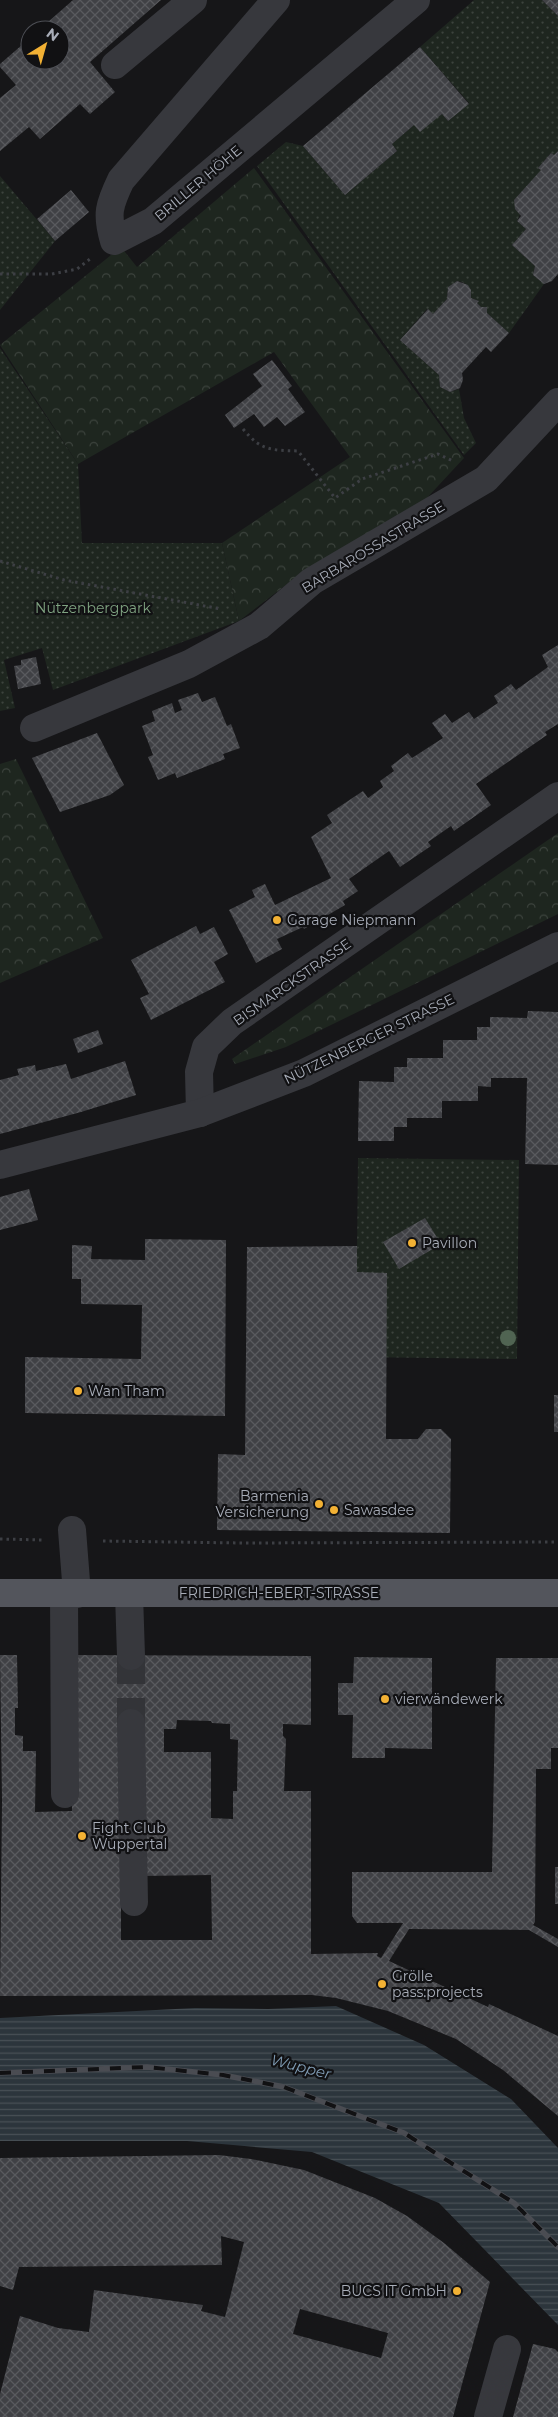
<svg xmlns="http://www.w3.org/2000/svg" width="558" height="2417" font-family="Montserrat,sans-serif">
<defs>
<pattern id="green-dots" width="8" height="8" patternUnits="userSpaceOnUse" patternTransform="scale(1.25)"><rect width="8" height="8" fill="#1e261f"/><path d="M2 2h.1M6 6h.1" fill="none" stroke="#3c433d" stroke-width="1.8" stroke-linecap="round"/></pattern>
<pattern id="forest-crowns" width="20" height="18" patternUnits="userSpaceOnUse" patternTransform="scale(1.25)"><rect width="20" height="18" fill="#1e261f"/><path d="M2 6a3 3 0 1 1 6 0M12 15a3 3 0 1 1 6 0" fill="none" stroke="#3c433d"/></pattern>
<pattern id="water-rules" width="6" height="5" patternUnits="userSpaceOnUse" patternTransform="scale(1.25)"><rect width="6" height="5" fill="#2c353c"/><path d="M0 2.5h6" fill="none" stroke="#485056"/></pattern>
<pattern id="building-cross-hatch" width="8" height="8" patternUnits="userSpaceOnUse" patternTransform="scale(1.25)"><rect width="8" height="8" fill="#404145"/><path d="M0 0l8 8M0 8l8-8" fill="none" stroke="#595a5e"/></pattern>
</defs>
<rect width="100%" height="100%" fill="#161618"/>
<g fill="url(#green-dots)">
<path d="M474,0H542L558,16V151L554,155L551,153L538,168L541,170L517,221L526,229L512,245L535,266L533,275L544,284L509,333L487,313V307H481L477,303L479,301L471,298C472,288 467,282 457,281L448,287L447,299L433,314L427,309L400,340L439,375L440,387L450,392L459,389L464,418L476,443L464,455L257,166L286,142L303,146L345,195L397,151L392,144L414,125L442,114L448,121L469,103L420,47Z"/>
<path d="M0,176L55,241L0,310Z"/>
<path d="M0,348L78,464L82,543H222L239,621L53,690L42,648L4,660L15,708L0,711Z"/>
<path d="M358,1158L519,1160L517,1359L356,1357Z"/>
</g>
<g fill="url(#forest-crowns)">
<path d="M254,168L464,458L425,500L304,571L239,621L222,543L350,457L274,352L78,464L0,345L121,247L137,267Z"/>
<path d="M16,759L103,938L0,983V764Z"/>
<path d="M558,833V914L286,1047L235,1064L232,1059Z"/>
</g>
<path fill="url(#water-rules)" d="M336,2006L424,2045L511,2099L558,2148V2325L439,2203L312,2152L187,2141H0V2018L195,2008L268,2009Z"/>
<g fill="url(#building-cross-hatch)" fill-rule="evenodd">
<path d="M73,0H161L90,62L115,92L90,114L80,104L40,139L29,127L0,151V98L16,85L0,67V64L30,38V60H60V30H39Z"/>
<path d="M542,0H558V16Z"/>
<path d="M420,47L469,104L448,121L442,114L420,132L414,125L392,144L397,151L345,195L303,146Z"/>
<path d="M558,151V274L552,281L544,284L533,275L535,266L512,245L526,229L517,221L521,216L515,209L514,200L541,170L538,168L551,153L554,155Z"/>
<path d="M71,190L89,212L55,241L37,219Z"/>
<path d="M457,281L468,285L471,290V298L479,301L477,303L481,307H487V313L509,333L491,352L486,347L462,373L463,380L460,388L450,392L440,387L439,375L400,340L428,309L433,314L447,299L448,287Z"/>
<path d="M272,360L292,386L288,389L305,412L285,426L277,417L264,427L254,414L234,428L225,415L262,386L253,374Z"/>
<path d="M558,645V724L545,732L547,735L476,784L491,805L454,831L451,826L428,842L431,846L400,867L389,851L349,879L358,891L343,901L345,905L304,929L303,927L277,939L282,949L256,963L229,910L255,897L252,890L265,884L275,905L331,878L311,837L332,823L327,815L363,791L368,798L383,787L380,781L394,771L391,766L408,753L412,758L443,738L432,723L445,714L452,723L469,712L474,719L498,703L494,696L511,684L516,690L548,667L542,655Z"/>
<path d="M36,657L41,684L18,689L14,666L21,665V660Z"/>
<path d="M198,693L202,702L215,697L227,726L231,724L240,748L223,754L225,759L177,778L175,773L158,780L148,757L153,755L142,726L155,721L152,711L172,703L175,713L182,710L178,700Z"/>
<path d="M97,733L124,785L110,795L60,812L32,758Z"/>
<path d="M196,926L200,934L214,927L228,954L214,962L225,982L151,1020L140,998L149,994L131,960Z"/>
<path d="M528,1011L558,1012V1165L525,1164L527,1078H491V1087L478,1086V1101H442V1118H407V1127H394V1141H358L359,1081L394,1082V1067H407V1058H443V1040H477V1027H490V1017L527,1018Z"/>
<path d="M98,1030L103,1044L78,1053L73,1039Z"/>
<path d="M125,1061L136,1095L81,1112L0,1134V1080L19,1075L17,1069L35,1065L36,1071L66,1064L71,1079Z"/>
<path d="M29,1189L38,1220L0,1230V1197Z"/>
<path d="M425,1218L441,1244L399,1269L383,1242Z"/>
<path d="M145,1239L226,1240L225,1416L25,1413V1357L141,1359L142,1305L81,1304V1279H72V1245L92,1246L91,1259L145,1260Z"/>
<path d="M357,1246V1272L387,1273L386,1439H418L426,1429H441L451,1439L450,1533L217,1530L218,1454L245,1455L247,1247Z"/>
<rect x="554" y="1395" width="4" height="37"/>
<path d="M0,1655H17L18,1708H15V1735L23,1736V1751H36L35,1812L72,1811L71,1655L311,1656V1725L283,1724V1736L286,1739L284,1791H311V1954L378,1953L377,1956L381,1958L403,1923H357L352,1916V1872H492L496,1658H558V1748H551V1769H536L535,1922L533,1925L558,1939V1947L529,1930L409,1929L389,1961L488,2007L489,2004L558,2036V2116L503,2070L456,2039L388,2011L336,1998L312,1995L0,1996L2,1801ZM177,1720L211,1721L212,1723L230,1724V1739L238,1740L237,1791H233V1819L211,1818V1752H164V1729H176ZM121,1723L141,1876L211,1875L212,1940H121Z"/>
<path d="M354,1657L432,1658V1749L385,1748V1758H352L353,1715H338V1683H353Z"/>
<rect x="555" y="1867" width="3" height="37"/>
<path d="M219,2155L251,2159L304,2170L375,2198L407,2216L444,2243L490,2282L453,2417H0V2394L20,2316L58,2328L89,2332L94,2290L203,2305L201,2311L225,2317L244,2242L221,2236L222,2265L19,2267L13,2290L0,2286V2158ZM300,2309L388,2333L381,2358L293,2334Z"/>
<path d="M533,2344L555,2349L558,2352V2417H513Z"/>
</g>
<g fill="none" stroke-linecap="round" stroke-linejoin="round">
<path stroke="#333438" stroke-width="28" stroke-dasharray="28 14" stroke-linecap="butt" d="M131,1656V1723"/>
<g stroke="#3d3f44" stroke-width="3" stroke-dasharray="2.5 4" stroke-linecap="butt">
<path d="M0,274H52L77,269L90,259"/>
<path d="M243,429C261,451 271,450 298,451L335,498L362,479L438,454L453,461"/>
<path d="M0,561L64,580L221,609"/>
<path d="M0,1539L42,1540"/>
<path d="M103,1541L242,1543L558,1542"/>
</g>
<g stroke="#37383d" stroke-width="28">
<path d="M276,0L121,180C109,205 106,214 114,241L153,221L416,0"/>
<path d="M115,65L193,0"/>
<path d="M34,728L189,664L259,626L312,581L486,479L558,402"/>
<path d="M200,1113L199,1072L206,1047L232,1022L558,796"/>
<path d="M0,1165L200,1113L304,1073L558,946"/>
<path d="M72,1530L77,1594"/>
<path d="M64,1593L65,1794"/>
<path d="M129,1594L131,1656"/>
<path d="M131,1723L134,1902"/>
<path d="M488,2417L507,2349"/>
</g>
<path stroke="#53555c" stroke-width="28" d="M0,1593H558"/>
<g stroke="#4a4c52" stroke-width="5.5">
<path id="rail" d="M0,2073L147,2067L223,2075L284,2087L404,2133L514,2203L558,2247"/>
</g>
<use href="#rail" stroke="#111113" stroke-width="4" stroke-dasharray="11" stroke-linecap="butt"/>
</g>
<circle fill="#506452" cx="508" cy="1338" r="8"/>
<g fill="#f2b134" stroke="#111113" stroke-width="2">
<circle cx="277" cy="920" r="5"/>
<circle cx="412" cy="1243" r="5"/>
<circle cx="78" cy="1391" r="5"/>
<circle cx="319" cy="1504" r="5"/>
<circle cx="334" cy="1510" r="5"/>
<circle cx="385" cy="1699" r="5"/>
<circle cx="82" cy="1836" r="5"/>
<circle cx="382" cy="1984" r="5"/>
<circle cx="457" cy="2291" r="5"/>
</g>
<g text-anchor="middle" stroke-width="4.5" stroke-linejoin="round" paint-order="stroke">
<g font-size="14" fill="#a8adb8" stroke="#111113">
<text transform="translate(198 183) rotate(-40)" y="5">BRILLER HÖHE</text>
<text transform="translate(373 547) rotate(-31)" y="5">BARBAROSSASTRASSE</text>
<text transform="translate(292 982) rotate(-35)" y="5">BISMARCKSTRASSE</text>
<text transform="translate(369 1039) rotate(-26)" y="5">NÜTZENBERGER STRASSE</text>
<text x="279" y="1598">FRIEDRICH-EBERT-STRASSE</text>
</g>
<g font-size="14" fill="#7fa381" stroke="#111113">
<text x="93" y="613">Nützenbergpark</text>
</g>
<g font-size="14" fill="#a8adb8" stroke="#111113" text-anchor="start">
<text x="287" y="925">Garage Niepmann</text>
<text x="422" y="1248">Pavillon</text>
<text x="88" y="1396">Wan Tham</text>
<text x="309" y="1501" text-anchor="end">Barmenia<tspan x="309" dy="16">Versicherung</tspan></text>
<text x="344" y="1515">Sawasdee</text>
<text x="395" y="1704">vierwändewerk</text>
<text x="92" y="1833">Fight Club<tspan x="92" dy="16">Wuppertal</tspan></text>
<text x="392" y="1981">Grölle<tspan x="392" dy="16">pass:projects</tspan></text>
<text x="447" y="2296" text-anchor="end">BUCS IT GmbH</text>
</g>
<g font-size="15" font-style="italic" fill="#7f9bb3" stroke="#111113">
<text transform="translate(301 2067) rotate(14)" y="5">Wupper</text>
</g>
</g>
<g transform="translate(45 45) rotate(37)"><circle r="24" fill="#111113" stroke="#4d4f55"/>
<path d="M0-4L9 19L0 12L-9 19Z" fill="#f2b134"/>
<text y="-8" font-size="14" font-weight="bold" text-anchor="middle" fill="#a8adb8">N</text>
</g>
</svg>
